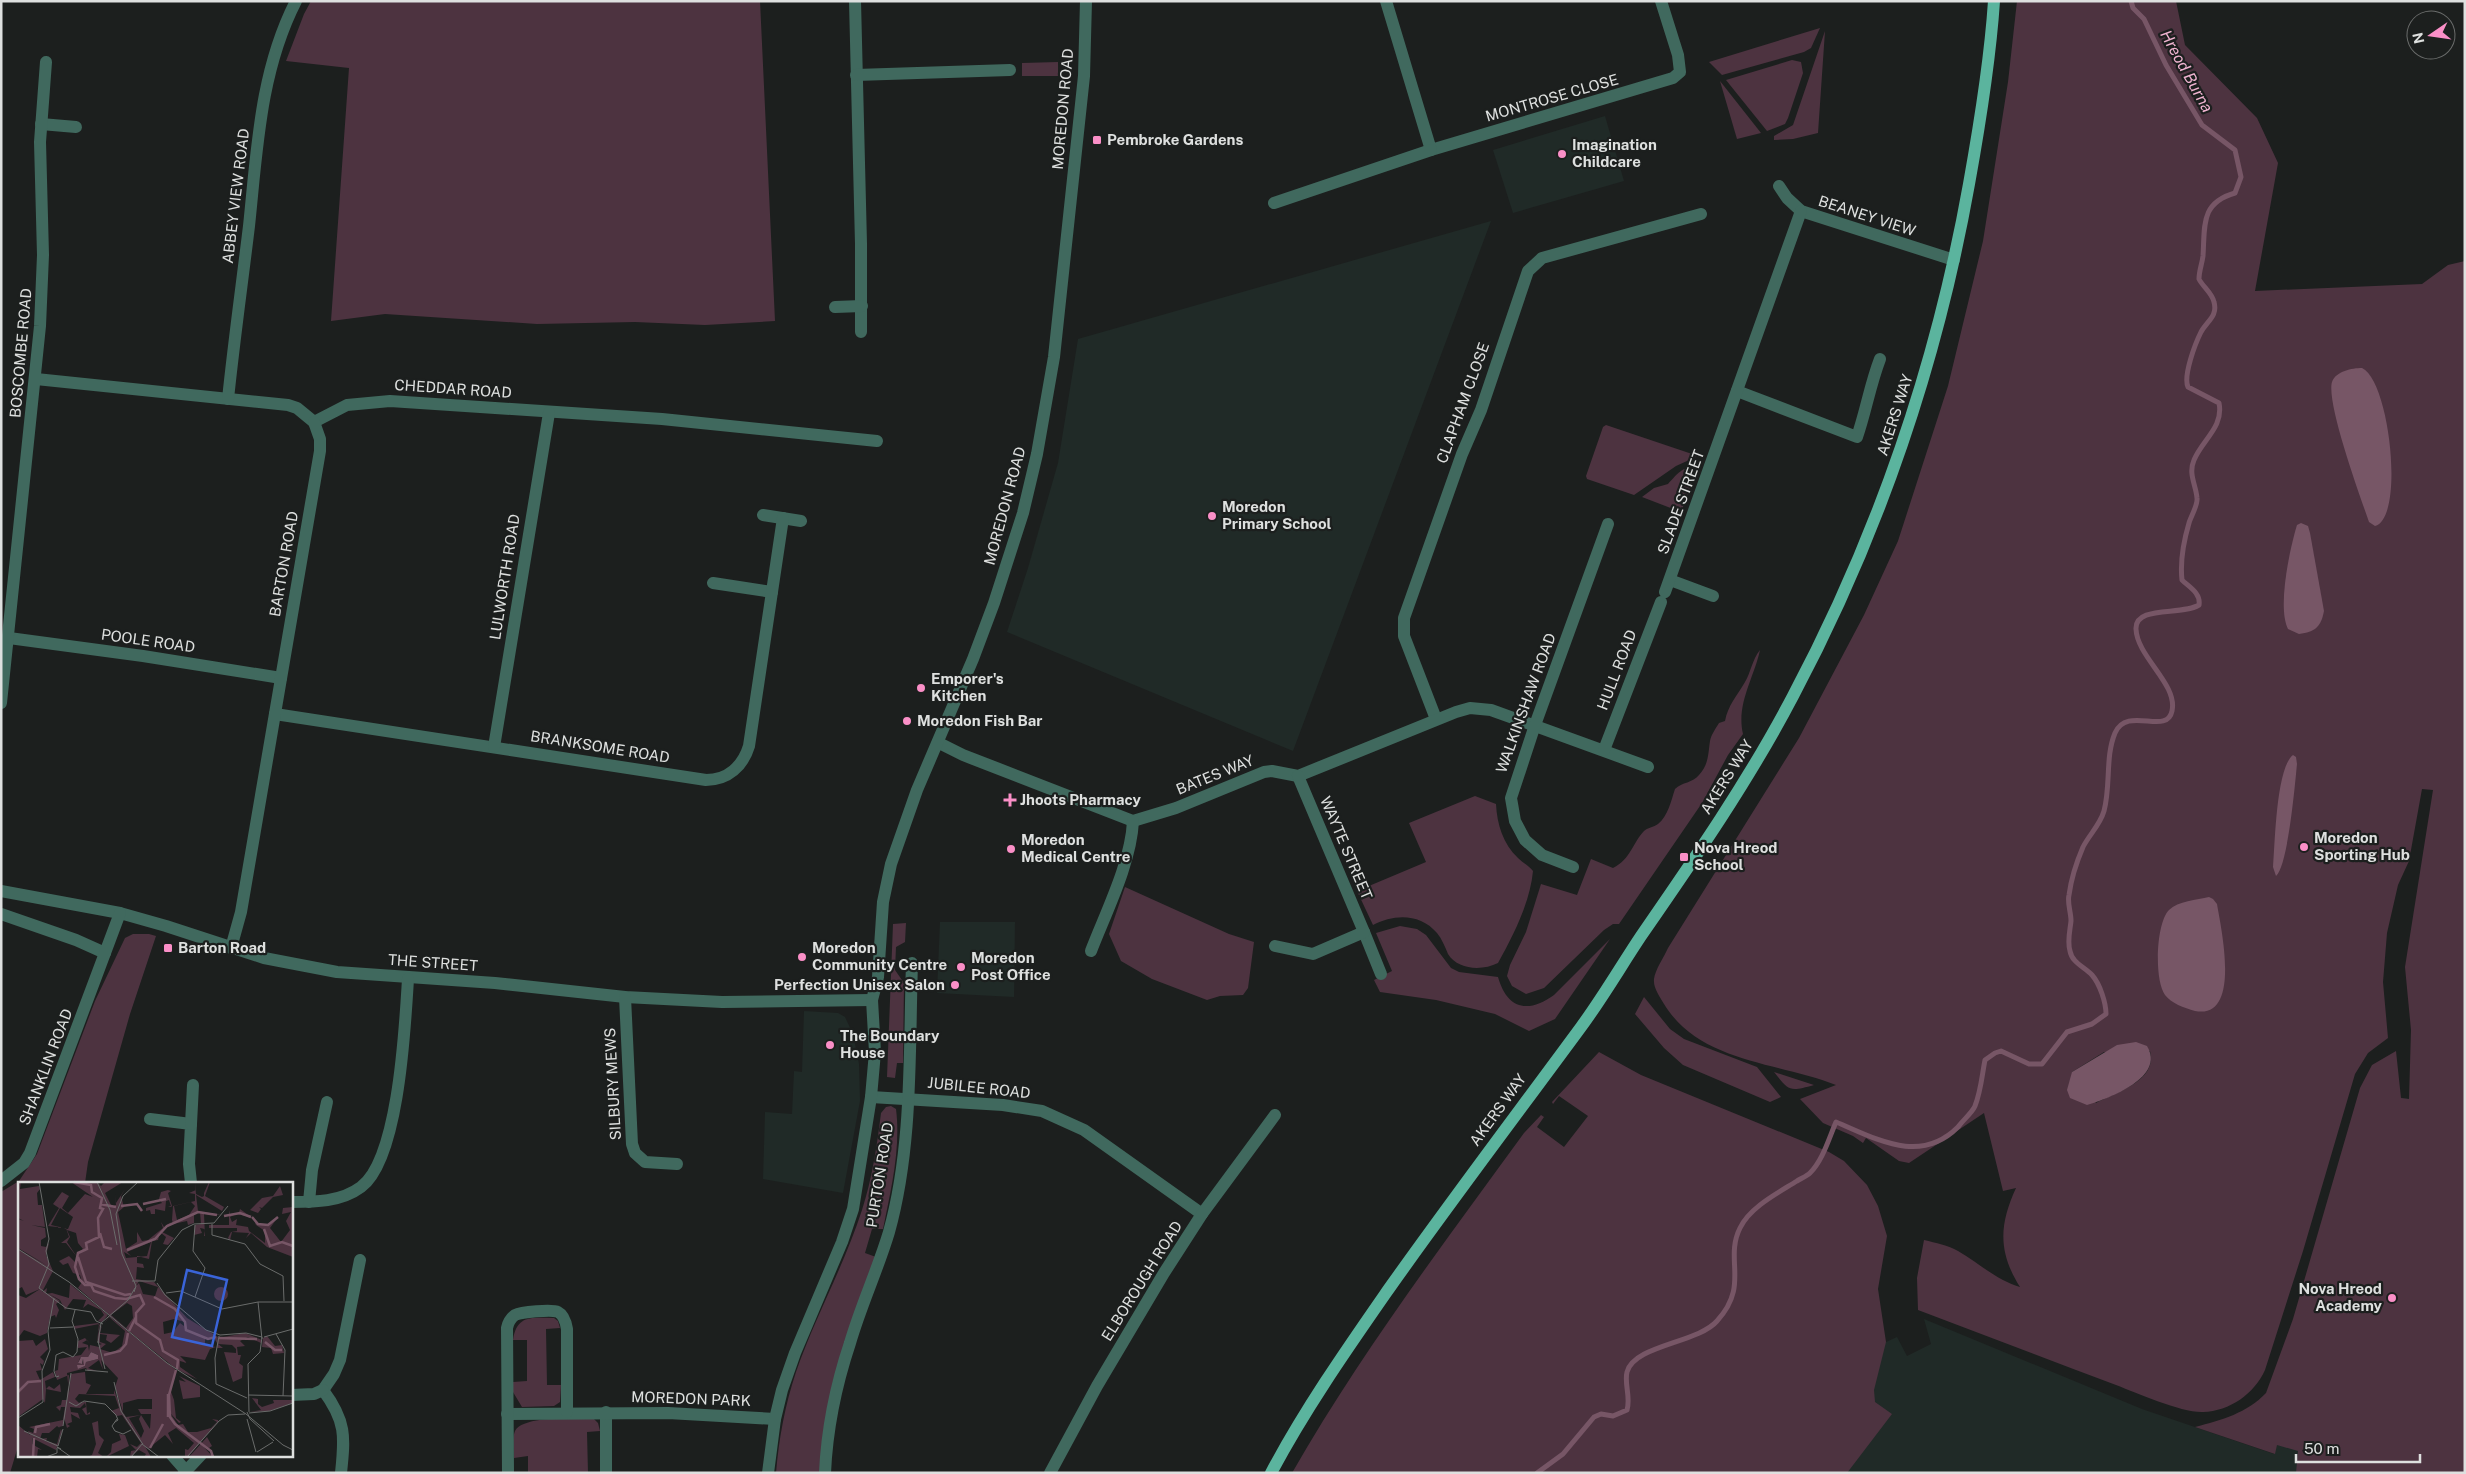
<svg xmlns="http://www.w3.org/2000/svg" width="2466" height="1474" font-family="'Public Sans',sans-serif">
<rect width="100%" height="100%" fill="#1c1f1e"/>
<g fill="#202a27">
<path d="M1605,116L1624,181L1513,213L1493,150Z"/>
<path d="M1491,221L1293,751L1007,632L1028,568L1058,463L1078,339Z"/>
<path d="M940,922H1015L1014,997L937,993Z"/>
<path d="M804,1011L838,1013L845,1017L853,1034L859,1064L860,1101L843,1193L763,1179L765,1112L792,1114L794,1071L802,1072Z"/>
<path d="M2365,1092L2416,1100L2465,1473H1774L1886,1342L1897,1337L1907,1356L1931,1344L1924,1319L2142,1409L2274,1454Z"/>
</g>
<g fill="#4d3340" fill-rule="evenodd">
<path d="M311,1H760L775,321L705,325L635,322L537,324L385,314L331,321L349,68L286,61L304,14Z"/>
<path d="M2017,1H2176L2185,45L2257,118L2278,163L2255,291L2422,284L2448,265L2465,261V1473H2296L2298,1451L2277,1445L2275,1454L2195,1427C2222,1420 2247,1413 2266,1393L2293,1319L2360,1088L2372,1065L2396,1051L2401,1098L2409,1099L2411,1030L2405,967L2433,790L2422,789L2409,861L2398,885L2387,933L2383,982L2388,1038L2368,1053L2355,1074L2303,1251L2265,1370C2254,1394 2230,1411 2203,1412C2182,1413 2137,1393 2116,1385C2050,1360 1984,1335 1918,1310L1917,1278L1924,1240C1936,1243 1948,1245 1958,1251C1979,1263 1996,1280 2020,1287C1998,1252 1999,1225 2016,1188L2003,1191L1984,1113L1909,1163L1899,1161L1866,1138L1863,1143L1853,1136L1823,1123L1800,1099L1836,1085C1778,1062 1700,1063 1664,1004C1660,997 1653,988 1654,979C1655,970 1664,957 1668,948L1799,738L1864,615L1898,541L1948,386L1983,241L2008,82ZM2150,1051C2158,1081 2116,1092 2096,1103L2072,1072L2104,1052Z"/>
<path d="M1820,28L1811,48L1804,52L1722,75L1709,62Z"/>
<path d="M1825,31L1818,133L1793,139L1774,140V136L1793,125Z"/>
<path d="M1792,60L1801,62L1803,73L1788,118L1785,124L1767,131L1726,80Z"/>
<path d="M1058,62V76H1022V63Z"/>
<path d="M1720,81L1761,133L1737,139Z"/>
<path d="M1606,425L1698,456L1676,466L1634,495L1587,479L1586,476L1603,427Z"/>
<path d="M1699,464L1681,512L1642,497L1654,488L1668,484C1679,472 1680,469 1699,464Z"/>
<path d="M1760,650C1754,678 1736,704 1743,734L1728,755L1702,803L1619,924H1613L1604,930L1544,988L1526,994L1512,986L1507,976L1510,965L1526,932L1541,884L1577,895L1591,859L1613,868C1631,859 1633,842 1644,831C1647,828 1654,827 1658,824C1668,816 1671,801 1675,789C1682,782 1693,783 1699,775C1709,764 1708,754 1710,741C1711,735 1716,728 1719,723L1725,721C1728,705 1737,696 1745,682C1751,672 1752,660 1760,650Z"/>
<path d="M1475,796L1496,804C1497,824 1503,844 1518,858C1523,863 1529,866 1533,871C1530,903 1513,936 1498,963C1482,971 1458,970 1448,954C1445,947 1442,939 1437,933C1420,913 1394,914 1373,925L1357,891L1426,862L1409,823Z"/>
<path d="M1125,887L1229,934L1254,942L1248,988L1243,995L1220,996L1207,1000L1152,979L1121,961L1109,934Z"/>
<path d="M906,923L905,942L896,947L895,970L904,983L903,1063H897L895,1078L887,1077L893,924Z"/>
<path d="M1400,926L1417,929L1426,935L1451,968L1459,972L1498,977C1507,1009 1528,1014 1554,995L1610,939L1555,1019L1529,1031L1495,1014L1436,1000L1380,992L1374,980L1392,971L1376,933Z"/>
<path d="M133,934H149L156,936L130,1014L88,1162L85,1183H19V1443L10,1473H1V1192L19,1181L37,1154L95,1001L125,938Z"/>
<path d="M1644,997L1670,1029L1684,1039L1757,1067L1781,1097L1770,1102L1683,1065L1664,1048L1635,1014Z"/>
<path d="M1599,1052L1641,1075L1829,1152L1844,1161L1867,1185L1878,1206L1887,1236L1878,1289L1886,1342L1874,1390L1875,1402L1892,1414L1847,1473H1292C1360,1354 1444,1243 1524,1133L1541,1115L1544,1117L1537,1127L1564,1147L1588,1116L1559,1096L1553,1104L1552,1102Z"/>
<path d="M1774,1072L1814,1085C1789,1092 1789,1091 1774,1072Z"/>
<path d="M891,1106L896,1109C901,1148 891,1190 883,1229H872L865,1253L876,1257L820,1473H776C779,1438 785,1405 796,1372C815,1317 844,1266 862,1210C872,1179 877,1146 881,1113L886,1107Z"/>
<path d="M554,1318L558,1321L560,1328L546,1329L547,1385H561L560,1402L554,1406L522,1407L513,1392V1382L527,1381V1340H513C517,1314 532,1318 554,1318Z"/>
<path d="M593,1418L598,1423L600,1431L587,1432L588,1473H528V1456L514,1458C514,1449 512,1438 515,1431C523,1415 576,1419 593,1418Z"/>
</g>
<g fill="#775666">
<path d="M2362,368C2390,381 2405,518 2375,526L2369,522C2360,496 2326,403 2332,382C2336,371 2352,368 2362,368Z"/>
<path d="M2301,523L2308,526L2310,533L2324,611C2321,627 2315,632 2299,634L2288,629C2277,607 2290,548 2297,525Z"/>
<path d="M2293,755L2296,757L2297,764C2295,784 2288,866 2276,876L2273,867C2275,845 2276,768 2293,755Z"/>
<path d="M2209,897L2213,899L2217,904C2221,928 2242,1020 2195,1011C2184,1008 2171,1003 2165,995C2154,980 2156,923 2169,910C2178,901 2197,900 2209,897Z"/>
<path d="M2136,1042L2147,1046C2166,1077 2110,1098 2087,1105L2070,1098L2067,1090L2072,1072L2117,1045Z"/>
</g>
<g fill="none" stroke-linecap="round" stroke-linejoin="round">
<path stroke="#775666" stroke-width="5" d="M1537,1473L1563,1454L1594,1417L1601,1414L1613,1416L1627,1410C1631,1397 1624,1384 1627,1372C1634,1345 1698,1343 1717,1321C1750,1285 1724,1260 1740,1228C1750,1207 1778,1193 1797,1181C1802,1178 1807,1176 1810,1173C1823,1160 1829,1138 1836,1122C1877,1139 1920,1165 1958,1127C1963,1120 1972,1113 1975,1106C1981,1091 1982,1075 1985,1060L1995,1053L2001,1051L2029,1064H2042L2067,1032L2092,1024L2106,1014C2106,1003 2100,984 2092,975C2085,967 2072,963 2070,951C2067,941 2070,931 2071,921C2071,912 2067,903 2069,895C2071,880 2077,861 2083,847C2089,835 2100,825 2104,811C2111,785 2105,757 2115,733C2127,705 2167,736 2172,711C2178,684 2137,657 2136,629C2135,605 2181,616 2199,605C2201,593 2189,587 2182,580C2180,562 2184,540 2189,523C2191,516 2198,505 2197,498C2196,485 2188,474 2194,460C2202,440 2224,427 2219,403L2188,387C2183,376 2195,344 2201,332C2207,321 2218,316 2214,302C2212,293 2203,287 2199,279C2199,271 2202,264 2203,256C2205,226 2200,203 2235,193L2241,177L2235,150L2202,125L2166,65L2144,19L2133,8L2131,1"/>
<g stroke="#40695e" stroke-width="12">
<path d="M855,1L861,244V332"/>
<path d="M1386,1L1431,150L1673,78L1680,72L1678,55L1661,1"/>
<path d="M856,75L1010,70"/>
<path d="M41,124L76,127"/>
<path d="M1779,186L1787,198L1801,211L1954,260"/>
<path d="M1274,203L1431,150"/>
<path d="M835,307L862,306"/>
<path d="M36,379L288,405L297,408L314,422L347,405L390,401L662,419L877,441"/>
<path d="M1737,391L1857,437C1866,411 1870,385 1880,359"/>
<path d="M228,399C234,341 242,284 249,226C257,150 260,71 296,1"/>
<path d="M763,515L801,521"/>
<path d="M1670,580L1713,596"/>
<path d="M713,583L772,592"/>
<path d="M1665,592L1801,211"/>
<path d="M9,638L143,656L281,678"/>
<path d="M1,703L40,326L43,255L40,142L46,62"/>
<path d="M275,714L706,780C728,780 743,766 749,746L783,518"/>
<path d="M1436,719L1404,636V618L1462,454L1481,410L1528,271L1542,258L1701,214"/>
<path d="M939,743L963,755L1133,821L1176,808L1264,772L1272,771L1298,776L1456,712L1470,708L1491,710L1648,767"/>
<path d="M494,747L549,413"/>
<path d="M1604,750L1661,602"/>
<path d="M1573,867L1542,855L1525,840L1515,821L1511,798L1535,725L1608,524"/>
<path d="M1,891L120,913L166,926L264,958L337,972L495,983L625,997L722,1002L872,1000"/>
<path d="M1,914L76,940L105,953"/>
<path d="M1364,932L1381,974"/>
<path d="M1275,946L1313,954L1364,932L1298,776"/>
<path d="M231,948L241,912L320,451V439L314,422"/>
<path d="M1091,951C1106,912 1131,863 1133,821"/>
<path d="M625,997L632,1144L635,1153L645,1162L677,1164"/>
<path d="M871,1097L1003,1105L1042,1111L1084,1130L1202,1214"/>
<path d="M150,1119L191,1124L189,1164L191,1183"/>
<path d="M191,1124L193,1085"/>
<path d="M1,1181L24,1163L30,1153L120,913"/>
<path d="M291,1202C315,1202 341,1202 361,1187C399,1159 405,1026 408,979"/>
<path d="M309,1202L312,1170L327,1102"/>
<path d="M323,1390L334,1374L340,1360L360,1260"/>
<path d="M323,1390C346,1421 345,1436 341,1473"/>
<path d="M291,1395L314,1394L323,1390"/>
<path d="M606,1412V1473"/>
<path d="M507,1414L668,1413L775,1419"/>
<path d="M172,1455L186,1471"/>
<path d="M184,1473L201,1455"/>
<path d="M508,1473L507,1328C508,1323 511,1318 515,1315C521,1312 552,1309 558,1312C564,1315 566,1323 567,1329V1412"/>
<path d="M768,1473L775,1419L782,1390L795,1353L842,1242L853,1209L871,1097L875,1052L872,1000L878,977L883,902L891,864L917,790L973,659L994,603L1023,513L1037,454L1054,357L1084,76L1086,1"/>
<path d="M825,1473C827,1428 836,1385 850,1343C861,1305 878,1269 889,1232C913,1146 909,1051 912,963"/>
<path d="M1050,1473L1097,1386L1164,1273L1202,1214L1275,1115"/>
</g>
<path stroke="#5bb49e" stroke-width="12" d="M1271,1473C1305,1409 1347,1349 1388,1290C1451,1201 1517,1114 1581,1027C1603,997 1621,966 1641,936C1695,858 1749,780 1793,696C1879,534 1937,363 1969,184C1980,123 1990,62 1994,1"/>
</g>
<g fill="#fa8fc7" stroke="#1c1f1e" stroke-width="2">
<rect x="1092" y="135" width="10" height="10" rx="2.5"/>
<circle cx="1562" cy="154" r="5"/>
<circle cx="1212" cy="516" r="5"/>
<circle cx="921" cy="688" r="5"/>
<circle cx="907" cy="721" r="5"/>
<path d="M1007.5 792.5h5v5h5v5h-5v5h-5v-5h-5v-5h5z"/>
<circle cx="2304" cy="847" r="5"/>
<circle cx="1011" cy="849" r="5"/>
<rect x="1679" y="852" width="10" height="10" rx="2.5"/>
<rect x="163" y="943" width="10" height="10" rx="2.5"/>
<circle cx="802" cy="957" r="5"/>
<circle cx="961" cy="967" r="5"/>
<circle cx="955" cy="985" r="5"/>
<circle cx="830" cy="1045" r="5"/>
<circle cx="2392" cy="1298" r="5"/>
</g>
<g text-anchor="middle" stroke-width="4.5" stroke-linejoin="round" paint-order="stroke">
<g font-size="15" fill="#dee0df" stroke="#1c1f1e">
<text transform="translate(1552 98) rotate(-16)" y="5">MONTROSE CLOSE</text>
<text transform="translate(1063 109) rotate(-85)" y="5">MOREDON ROAD</text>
<text transform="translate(236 196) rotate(-83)" y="5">ABBEY VIEW ROAD</text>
<text transform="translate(1867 216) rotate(18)" y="5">BEANEY VIEW</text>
<text transform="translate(21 353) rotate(-85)" y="5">BOSCOMBE ROAD</text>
<text transform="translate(453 389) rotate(4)" y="5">CHEDDAR ROAD</text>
<text transform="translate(1463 403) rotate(-70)" y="5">CLAPHAM CLOSE</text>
<text transform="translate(1895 415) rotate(-72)" y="5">AKERS WAY</text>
<text transform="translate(1681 502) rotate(-70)" y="5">SLADE STREET</text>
<text transform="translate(1005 506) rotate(-75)" y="5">MOREDON ROAD</text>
<text transform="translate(284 564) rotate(-80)" y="5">BARTON ROAD</text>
<text transform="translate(505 577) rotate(-81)" y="5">LULWORTH ROAD</text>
<text transform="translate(148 641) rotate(8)" y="5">POOLE ROAD</text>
<text transform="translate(1617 670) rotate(-69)" y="5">HULL ROAD</text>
<text transform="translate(1526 703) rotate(-70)" y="5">WALKINSHAW ROAD</text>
<text transform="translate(600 747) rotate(9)" y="5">BRANKSOME ROAD</text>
<text transform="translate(1215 775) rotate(-22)" y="5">BATES WAY</text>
<text transform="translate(1727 777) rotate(-58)" y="5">AKERS WAY</text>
<text transform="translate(1346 848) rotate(67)" y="5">WAYTE STREET</text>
<text transform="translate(433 963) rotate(4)" y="5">THE STREET</text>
<text transform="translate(46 1067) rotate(-69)" y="5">SHANKLIN ROAD</text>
<text transform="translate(613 1084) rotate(-93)" y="5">SILBURY MEWS</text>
<text transform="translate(979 1088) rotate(6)" y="5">JUBILEE ROAD</text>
<text transform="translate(1498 1110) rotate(-54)" y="5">AKERS WAY</text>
<text transform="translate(880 1175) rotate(-81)" y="5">PURTON ROAD</text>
<text transform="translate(1142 1281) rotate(-58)" y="5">ELBOROUGH ROAD</text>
<text transform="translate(691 1399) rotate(2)" y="5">MOREDON PARK</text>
</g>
<g font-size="15" font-weight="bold" fill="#dee0df" stroke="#1c1f1e" text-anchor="start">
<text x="1107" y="145">Pembroke Gardens</text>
<text x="1572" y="150">Imagination<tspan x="1572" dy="17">Childcare</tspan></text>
<text x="1222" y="512">Moredon<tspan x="1222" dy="17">Primary School</tspan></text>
<text x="931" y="684">Emporer's<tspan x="931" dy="17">Kitchen</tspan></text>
<text x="917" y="726">Moredon Fish Bar</text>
<text x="1020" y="805">Jhoots Pharmacy</text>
<text x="2314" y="843">Moredon<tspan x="2314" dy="17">Sporting Hub</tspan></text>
<text x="1021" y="845">Moredon<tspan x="1021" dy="17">Medical Centre</tspan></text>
<text x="1694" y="853">Nova Hreod<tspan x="1694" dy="17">School</tspan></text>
<text x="178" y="953">Barton Road</text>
<text x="812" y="953">Moredon<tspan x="812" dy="17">Community Centre</tspan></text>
<text x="971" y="963">Moredon<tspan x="971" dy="17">Post Office</tspan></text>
<text x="945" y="990" text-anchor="end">Perfection Unisex Salon</text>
<text x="840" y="1041">The Boundary<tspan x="840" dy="17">House</tspan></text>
<text x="2382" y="1294" text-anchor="end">Nova Hreod<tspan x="2382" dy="17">Academy</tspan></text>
</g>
<g font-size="16" font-style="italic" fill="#efb3d0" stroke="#1c1f1e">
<text transform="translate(2187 71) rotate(61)" y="6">Hreod Burna</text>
</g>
</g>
<g transform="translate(18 1182)">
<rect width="275" height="275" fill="#1c1f1e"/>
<path d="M0,0H3L2,7L21,4L22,7L19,11L20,23H24L27,45L13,43L27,46L28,55L23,58V64L28,65L31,61L28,73L35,89L24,110L29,106L28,112L34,111L51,116L52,102L90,133L84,140L80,139L86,133L83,128L70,122L65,126L68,118L55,117L47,128L42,118L31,112L42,119L38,122L41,128L38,136L37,133L32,135L29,151L22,154L6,148L0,156V113L8,116L22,107L8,113L4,105L0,107V67L30,84L0,66V37L6,39L0,36ZM53,0H78L82,5L79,0L83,4L87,0H105L87,11L94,25L98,23L97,12L98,21L107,7L103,14L106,25L100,30L108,67L119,60V50L124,59L130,58L145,46L143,40L146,45L153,40L144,50L156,56L150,63L145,62L148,55L142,50L140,58L134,59L131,77L119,74V81L125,82L126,86L119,85L118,97L136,100L169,136L200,155L199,161L196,156L187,157V163L198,165L192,167L187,178L162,174L169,181L162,179V185L179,197L158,187L91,133L60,106L64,100L62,93L55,91L50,81L45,83L41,79L51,74L58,81L60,71L65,67L60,61L58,51L49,48L52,55L49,60L59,75L48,61H43L51,55L48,46L30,44L41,26L35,22L44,10L51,14L44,26L50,31L67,12L75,15ZM42,26L55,35L50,47L33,43ZM133,60L129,74L108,76L106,70L113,74L109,70ZM121,99L140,105L137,114L125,112L121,101L118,104ZM109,121L114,124L115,136L108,146L93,133ZM156,137L167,140L166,144L162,141L155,150L146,152L145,140ZM177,0L178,12L184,15L186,14V11L191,0H192L187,14L206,25L204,29L178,13L180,29L204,33L186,32L187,54H194H186L187,47L182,46L184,51L176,53L177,43L183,42L182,30L176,32V41L170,43L169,39L155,42L154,38L155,24L177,19V12L171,11L178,8ZM173,20L177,24L171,33L159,38L156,24ZM262,4L265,13L255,15L244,26L241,25L243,27L240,31L232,28L244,16L255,14ZM150,8L153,9L150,11L154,24L153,25H150L153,24L151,18L148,19L147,29L137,27V32H133L132,28L128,29V26L144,21L141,17L143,10ZM275,25V75L249,65L233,51L228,56L231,51L214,50L212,58L210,56L213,50L219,49V46H191V43H211V28L212,33L221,31L222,27L233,35L218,32L212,35L214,40L219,37L218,43L230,45L231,49L247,61V49L238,43L234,34L241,42H250L260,35L252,46L263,60L272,48L268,39L273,30L264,32L265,26ZM196 112a7 7 0 1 1 14 0a7 7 0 1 1-14 0ZM91,134L158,188L152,207L156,218L158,236L163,240L161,241L153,232L151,216L150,228L160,243L165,242L170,250H179L193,246L199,240L194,237L200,238V240L198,242L170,275H167V267L170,268L176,261L158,246L150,251L155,262L147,253L131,266L135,271L127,264L133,275H126L128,272L121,268L112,275L113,269L118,268L112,262L119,265L123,261L104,233L99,234L93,229L101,226L97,214L61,212L57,217L61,221L64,219L62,222L65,220H68L69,232L72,230V232L68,233L64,227L68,225L67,221L62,226L52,225L53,230L60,231L62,237L53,232L54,240L49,242L52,244L49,246L46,236L45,244L41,245L44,249L38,268L14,256V262L24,268L20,267L19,275H0V243L12,253L10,249L15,251L16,247L11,245L45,238L47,225H43L42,229L38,225L37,233L38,225L43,223L44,218H49L51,193L39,198L37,189L40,188L41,177L63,173L69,165L60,166V159L67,156L72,162L69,158L64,161L70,163L71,169L72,163L81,165V163L84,162L81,161L80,158L79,161L81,142L56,147V144L80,141L82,143L80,152L82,147L84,143L82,151L102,153L93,161L88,158L89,153L82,152V160L88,162L82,167L95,171L104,164L107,149L91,135L86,142ZM73,170L80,173V177L68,180L67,184L60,187V183H66V177L64,182L60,181L62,176L70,175ZM81,178L85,188L83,178L100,196L97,205L107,236L96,208V212H68L73,203L68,201L67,190L53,192L51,211L49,191L68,186L70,189H79L70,186ZM120,217H134V227H120L123,232H133L132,247L123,233L108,235L105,230V221ZM123,233L121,237L126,249L123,256L111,236ZM39,244L43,247L39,262L28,259L29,256L22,257L24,251H31ZM227,151L244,158L243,161L230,155L222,159L227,164L219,165L220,173H223L221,181L225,184L224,196L215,200L206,170L218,171V167L214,163L200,162L205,166H199L200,156ZM249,154L257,164L264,163L266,171L255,172L253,166L244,165L245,156ZM27,157L30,167L22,175L26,179L25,183L22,181L24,188L18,189L22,198L35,190L37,195L27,199L28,207L31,204L36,207L42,202L43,210L28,207L27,221L25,217L0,235V159L15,158L18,164ZM161,194L182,204V215L165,217L161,198L168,200ZM234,216L240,217V222L244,225L256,221L255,218H275V221L251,229L232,230L243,228ZM80,239L81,253L86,258L80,271L86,275H69L74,273L78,262L74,241ZM101,252L107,253L111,264L88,275L93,270L94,262L103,258ZM189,255L194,264L191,266L183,262L195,275H171Z" fill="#4d3340" fill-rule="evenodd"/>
<path d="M73,170L80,173V177L68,180L67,184L60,187L59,183H66L65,177L64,182L60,181L63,175H70Z" fill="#775666"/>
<path fill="none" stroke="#775666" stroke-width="2.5" d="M56,0L73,3L74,10L84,16L82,26L85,27L80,36L81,55L68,61L69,67L60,71L57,85L61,97L67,103H73L76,109L97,116L108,117L122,113L126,122L118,131V141L142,158L145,169L160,178L159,187M82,22L98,25M125,22L148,17M103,24L119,22L124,29M206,34L222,31L233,35M234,35L240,42L250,43L260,35M246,47L252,64L264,60L275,64M82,51L86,65L94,67M109,68L137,57L149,44L180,30L199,33M60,75L68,100L107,113L113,112M136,115L157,127L167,140L168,148L190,157L198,155M111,149L118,135M201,156L239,157M247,160L257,168H264M86,173L102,169L108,162L110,151M158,188L151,213L152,235L157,242L193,269L195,275M0,210L10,200L23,199M150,212V235M17,251L18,245L32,242M132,266L145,242M15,275L16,256"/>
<path fill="none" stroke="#6a6c6b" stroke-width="1" d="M21,0L31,57L28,69L31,82L21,106L48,126L73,130L78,139L85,142M79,0L92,28L99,63M194,42V53L227,62L242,82L265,94L266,119M0,67L51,100L149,181L228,232L265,263L275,268M114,99H137M137,99L140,78L164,48L176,42L196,41L210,24M139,101L147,113L188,148L202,153L228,151L244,155M116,110L118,104L104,72L98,32L105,14L120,0M148,111L163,109L204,127L240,120M177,115L187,86L175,69L177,43M83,141L110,118L117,106M32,146L55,145M258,152L267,168L265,214M201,154L197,176L198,202L229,216M246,155L275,147M244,157L240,120H275M80,159L87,187M80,161L83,141M67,188L90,190M41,194L38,195L36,189L38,173L45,170L55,175L59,170L60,157L54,139L57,128M96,200L103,229L124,261M230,213L275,214M51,220L58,224L66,219L87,222L98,233L100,238L97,240M229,230L232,237L256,259M231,230L230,182L242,170L244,155M231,231L252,229L275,221M0,236L25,220L24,189L32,168L30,149L36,116M99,237L94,244L97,249L105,252L113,248M229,237L238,270M45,244L53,191M6,249L40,264M124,262L141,275M40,264L45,247M43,267L39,265L53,275M239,270L255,260M28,275L39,271V266M113,275L125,261M169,275L201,239L210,233L227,232"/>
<path fill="#3a64d9" fill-opacity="0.15" stroke="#3a64d9" stroke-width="2.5" d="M169,88L209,98L194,164L154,155Z"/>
<rect width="275" height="275" fill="none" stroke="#dee0df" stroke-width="2.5"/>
</g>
<rect width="2466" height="1474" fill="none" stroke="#dee0df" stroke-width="5"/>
<g transform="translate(2431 35) rotate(257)"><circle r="24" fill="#1c1f1e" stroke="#6a6c6b"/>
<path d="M0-4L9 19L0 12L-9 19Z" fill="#fa8fc7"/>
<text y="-8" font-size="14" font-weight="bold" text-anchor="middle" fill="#dee0df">N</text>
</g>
<path d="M2296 1454v8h124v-8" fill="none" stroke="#dee0df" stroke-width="2.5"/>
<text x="2304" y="1454" font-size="15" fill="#dee0df" stroke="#1c1f1e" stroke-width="4" paint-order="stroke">50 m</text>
</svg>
